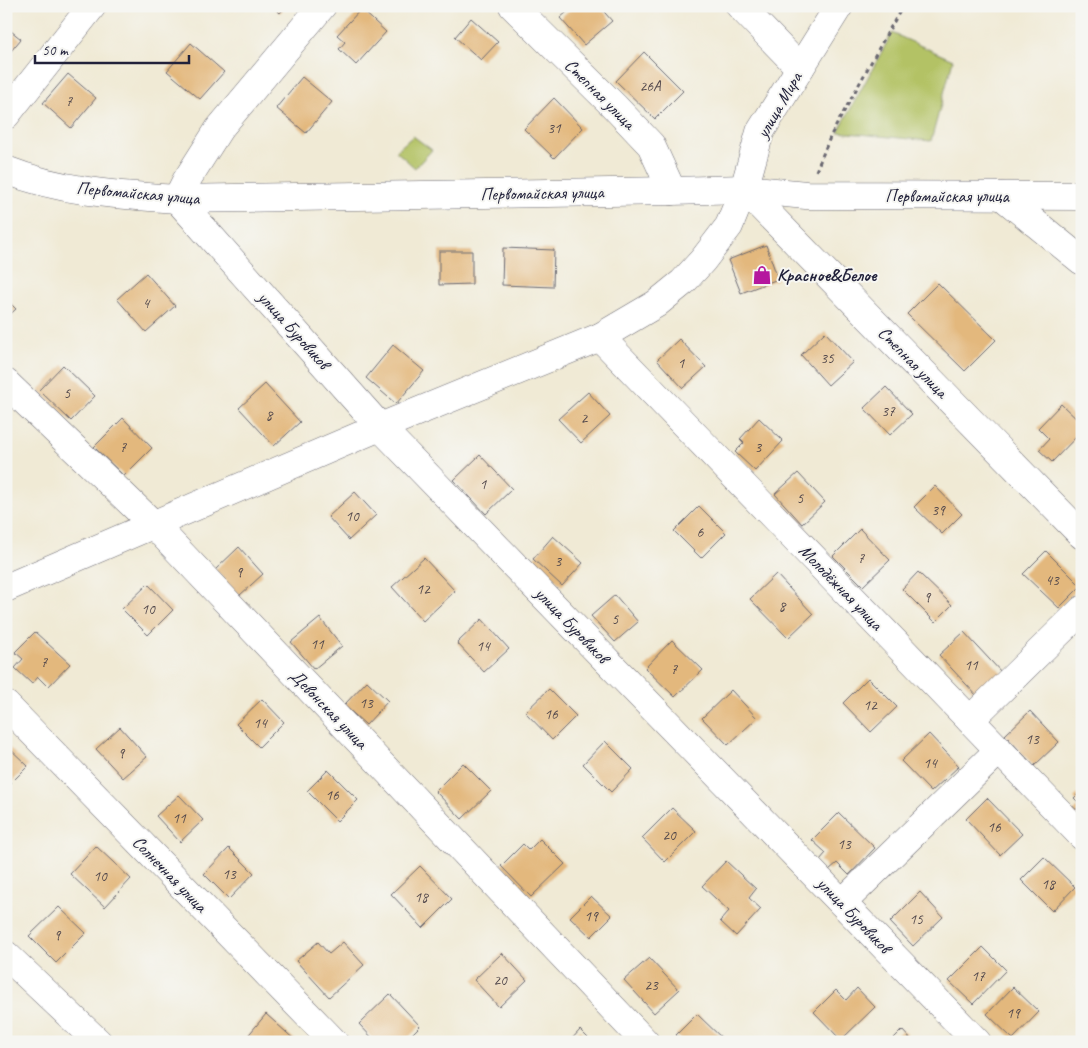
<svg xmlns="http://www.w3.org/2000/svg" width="1088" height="1048" font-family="Caveat,sans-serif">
<rect width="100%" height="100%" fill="#f6f6f2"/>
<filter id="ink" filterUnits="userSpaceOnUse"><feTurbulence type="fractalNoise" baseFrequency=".02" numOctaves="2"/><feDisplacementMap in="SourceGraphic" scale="10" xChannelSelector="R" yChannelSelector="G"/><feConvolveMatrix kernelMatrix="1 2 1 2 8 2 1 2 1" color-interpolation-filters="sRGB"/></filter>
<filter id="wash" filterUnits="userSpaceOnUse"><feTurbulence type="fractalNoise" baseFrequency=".0096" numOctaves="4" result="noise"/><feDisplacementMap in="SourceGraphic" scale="20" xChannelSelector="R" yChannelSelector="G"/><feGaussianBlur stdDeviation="1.12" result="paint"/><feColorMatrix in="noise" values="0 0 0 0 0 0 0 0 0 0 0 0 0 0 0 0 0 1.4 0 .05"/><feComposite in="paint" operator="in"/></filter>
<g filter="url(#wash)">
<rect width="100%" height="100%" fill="#f0ead5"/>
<g fill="#b3c265" stroke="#6a7250">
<path d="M892,33L953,60L931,141L838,132Z"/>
<path d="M413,136L432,150L415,168L396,151Z"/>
</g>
<g id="blocks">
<g fill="#e3b87d">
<path d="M272,6H286L280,13Z"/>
<path d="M574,6H599L612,21L584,45L560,18Z"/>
<path d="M361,9L386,32L356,65L339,49L345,42L337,35Z"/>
<path d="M471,18L498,42L481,60L455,37Z"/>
<path d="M6,27L21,39L6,57Z"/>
<path d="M191,43L224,72L200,99L167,71Z"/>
<path d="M644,52L683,91L655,119L616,81Z"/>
<path d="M68,74L96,98L71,128L43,103Z"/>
<path d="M302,77L332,102L306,133L276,108Z"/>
<path d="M554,98L583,128L554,158L524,129Z"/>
<path d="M766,245L778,279L741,293L728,260Z"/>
<path d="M503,248L554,250L553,287L502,285Z"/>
<path d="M439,251H472V284L439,285Z"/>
<path d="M146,273L175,306L146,332L117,299Z"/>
<path d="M938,283L996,340L965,371L907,314Z"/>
<path d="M6,299L16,309L6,318Z"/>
<path d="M825,332L853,362L828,385L801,355Z"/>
<path d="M679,339L706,367L683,388L657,360Z"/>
<path d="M393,345L424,371L396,404L366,378Z"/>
<path d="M63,365L95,396L71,421L39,390Z"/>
<path d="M265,384L300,422L274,446L239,408Z"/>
<path d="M886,387L912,414L890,435L864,408Z"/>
<path d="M588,392L610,416L581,443L558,419Z"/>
<path d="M1061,404L1082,424V431L1052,462L1039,450L1049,439L1038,428Z"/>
<path d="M123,418L152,448L124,476L94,447Z"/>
<path d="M759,418L783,441L755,471L735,452L744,443L740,439Z"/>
<path d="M480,455L512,489L486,514L454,480Z"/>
<path d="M798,473L825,502L802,524L775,494Z"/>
<path d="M935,486L962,514L942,534L914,507Z"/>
<path d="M355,492L376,515L349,540L328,517Z"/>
<path d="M699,506L726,533L701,558L674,531Z"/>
<path d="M860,529L890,560L863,586L833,556Z"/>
<path d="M553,536L583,563L562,586L533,559Z"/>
<path d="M239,547L263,574L239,596L215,570Z"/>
<path d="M1046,551L1081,586L1059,608L1023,574Z"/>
<path d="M424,558L455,591L423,621L392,587Z"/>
<path d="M918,572L952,605L935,622L902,589Z"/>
<path d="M776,574L813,614L788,638L750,599Z"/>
<path d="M148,584L173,610L148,635L122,609Z"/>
<path d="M615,595L638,622L615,642L591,616Z"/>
<path d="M320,618L342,646L314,669L291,642Z"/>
<path d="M482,619L509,649L484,672L457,643Z"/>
<path d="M35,632L70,664L48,687L38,677L32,684L15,668L23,659L15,652Z"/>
<path d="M964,632L1003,674L978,697L939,655Z"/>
<path d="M672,640L703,670L675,697L645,668Z"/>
<path d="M868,678L897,707L871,732L843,703Z"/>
<path d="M367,681L388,701L366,725L344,705Z"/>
<path d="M549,689L576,716L552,740L525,712Z"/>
<path d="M731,690L757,718L728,745L702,718Z"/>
<path d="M262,699L284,722L259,747L236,724Z"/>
<path d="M1030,711L1059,742L1034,766L1005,735Z"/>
<path d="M120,727L147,757L123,778L96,749Z"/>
<path d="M929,734L959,766L931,792L901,761Z"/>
<path d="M605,741L633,769L611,792L583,764Z"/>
<path d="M6,745L28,766L6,788Z"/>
<path d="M463,763L491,791L462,819L435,791Z"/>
<path d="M328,770L358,800L337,821L307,791Z"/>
<path d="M1082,790V824L1072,813L1081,805L1074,798Z"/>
<path d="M179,795L203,820L180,842L156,816Z"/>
<path d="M987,798L1022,834L1000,855L966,819Z"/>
<path d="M672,808L696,831L665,862L642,838Z"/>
<path d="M839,813L875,848L849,875L837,863L829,870L819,861L826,853L812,840Z"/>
<path d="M540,839L565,864L531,897L501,866L523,844L529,850Z"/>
<path d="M96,846L131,879L105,907L70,874Z"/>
<path d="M229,848L254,873L229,899L204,874Z"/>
<path d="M1044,857L1075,887L1052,911L1021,880Z"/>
<path d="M726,861L756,889L749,898L761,909L736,936L720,921L729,911L702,886Z"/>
<path d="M420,866L452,899L423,928L391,894Z"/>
<path d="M920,892L943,917L913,946L890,922Z"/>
<path d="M591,896L612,916L591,937L570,917Z"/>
<path d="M59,907L86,933L56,963L29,936Z"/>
<path d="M318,942L329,954L343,942L364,965L329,997L296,961Z"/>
<path d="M983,947L1006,970L973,1004L949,981Z"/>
<path d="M502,953L527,980L499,1007L474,980Z"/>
<path d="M649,958L679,990L654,1013L624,980Z"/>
<path d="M1013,987L1039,1012L1013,1039L987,1014Z"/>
<path d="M857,988L875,1007L841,1040L814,1012L836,990L846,1000Z"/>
<path d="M390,994L420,1026L404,1042H376L359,1024Z"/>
<path d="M266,1014L297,1042H250L246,1038Z"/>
<path d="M697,1014L726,1042H683L676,1035Z"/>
<path d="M580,1030L592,1042H569Z"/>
<path d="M902,1030L913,1042H890Z"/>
</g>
</g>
</g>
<g filter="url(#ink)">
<use href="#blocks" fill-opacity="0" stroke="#6a6871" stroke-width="1"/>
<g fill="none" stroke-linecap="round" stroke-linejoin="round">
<g stroke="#6a6871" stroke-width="29">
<g id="minor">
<path d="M322,6L219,129L186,181L177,199L380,427L977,1042"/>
<path d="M513,6L614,106L651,145L672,191"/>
<path d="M740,6L800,68"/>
<path d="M6,115L92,6"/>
<path d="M6,170C62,192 118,195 177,199L672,191L744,189L806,195L1082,196"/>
<path d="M744,189L1082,535"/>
<path d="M1002,196L1082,261"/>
<path d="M600,337L1082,836"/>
<path d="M6,383L154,525L645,1042"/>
<path d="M6,588L380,427L600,337L656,304L683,282L703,260L729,226L744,189L760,132L839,6"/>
<path d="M6,705L334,1042"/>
<path d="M970,720L1082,610"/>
<path d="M842,903L999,750"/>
<path d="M6,955L98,1042"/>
</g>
</g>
<path stroke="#6a6871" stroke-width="3" stroke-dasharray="4 4" stroke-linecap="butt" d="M816,171L831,135L889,30L903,6"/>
<use href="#minor" stroke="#fff" stroke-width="28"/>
</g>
</g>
<defs>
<g id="shop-bare" transform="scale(1.5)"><path d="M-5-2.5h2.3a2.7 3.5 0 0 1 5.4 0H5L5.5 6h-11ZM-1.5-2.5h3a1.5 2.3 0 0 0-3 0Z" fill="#b5179e" stroke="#f6f6f2" stroke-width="2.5" paint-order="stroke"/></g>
</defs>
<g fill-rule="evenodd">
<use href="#shop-bare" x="762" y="275"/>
</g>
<g text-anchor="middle" stroke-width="4" stroke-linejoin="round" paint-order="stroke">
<g font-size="15" fill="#52484c">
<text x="650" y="91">26А</text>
<text x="69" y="106">7</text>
<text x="554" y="133">31</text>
<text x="146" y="308">4</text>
<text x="827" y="363">35</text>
<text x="681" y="368">1</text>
<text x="67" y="398">5</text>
<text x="888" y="416">37</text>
<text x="269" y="420">8</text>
<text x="584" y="423">2</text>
<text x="123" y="452">7</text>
<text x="758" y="452">3</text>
<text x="483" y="489">1</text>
<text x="800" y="503">5</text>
<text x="938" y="515">39</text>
<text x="352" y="521">10</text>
<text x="700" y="537">6</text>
<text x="861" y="563">7</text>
<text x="558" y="566">3</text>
<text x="239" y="577">9</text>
<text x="1052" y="585">43</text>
<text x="423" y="594">12</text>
<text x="927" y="602">9</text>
<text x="782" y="611">8</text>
<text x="148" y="614">10</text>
<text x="615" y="624">5</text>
<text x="317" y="649">11</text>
<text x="483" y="651">14</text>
<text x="44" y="667">7</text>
<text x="971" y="670">11</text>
<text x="674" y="674">7</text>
<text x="366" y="708">13</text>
<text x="870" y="710">12</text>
<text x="551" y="719">16</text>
<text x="260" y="728">14</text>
<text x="1032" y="744">13</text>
<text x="121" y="758">9</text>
<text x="930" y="768">14</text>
<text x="332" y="800">16</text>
<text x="179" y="823">11</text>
<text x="994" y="832">16</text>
<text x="669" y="840">20</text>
<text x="844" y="849">13</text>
<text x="229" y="879">13</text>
<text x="100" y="881">10</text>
<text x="1048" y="889">18</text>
<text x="421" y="902">18</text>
<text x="591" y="921">19</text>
<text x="916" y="924">15</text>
<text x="57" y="940">9</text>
<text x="978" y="981">17</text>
<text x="500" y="985">20</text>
<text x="651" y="990">23</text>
<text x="1013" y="1018">19</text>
</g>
<g font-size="18" fill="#22223b" stroke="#f6f6f2">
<text transform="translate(600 94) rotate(45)" y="6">Степная улица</text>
<text transform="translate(779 105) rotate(-60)" y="6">улица Мира</text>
<text transform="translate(138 193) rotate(5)" y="6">Первомайская улица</text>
<text transform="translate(542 193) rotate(-1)" y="6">Первомайская улица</text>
<text x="947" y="202">Первомайская улица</text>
<text transform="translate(294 330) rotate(48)" y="6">улица Буровиков</text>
<text transform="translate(913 362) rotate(46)" y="6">Степная улица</text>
<text transform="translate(841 587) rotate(46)" y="6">Молодёжная улица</text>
<text transform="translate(572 625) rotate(46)" y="6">улица Буровиков</text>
<text transform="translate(329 709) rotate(46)" y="6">Девонская улица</text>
<text transform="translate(170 874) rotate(46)" y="6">Солнечная улица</text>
<text transform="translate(854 915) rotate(46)" y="6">улица Буровиков</text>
</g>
<g font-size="18" font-weight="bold" fill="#22223b" stroke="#f6f6f2" text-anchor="start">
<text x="777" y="281">Красное&amp;Белое</text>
</g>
</g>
<rect width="1088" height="1048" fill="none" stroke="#f6f6f2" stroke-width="25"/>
<path d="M35 55v8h154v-8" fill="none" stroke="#22223b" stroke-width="2.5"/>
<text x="42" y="55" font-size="15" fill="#22223b" stroke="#f6f6f2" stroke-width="4" paint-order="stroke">50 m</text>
</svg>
